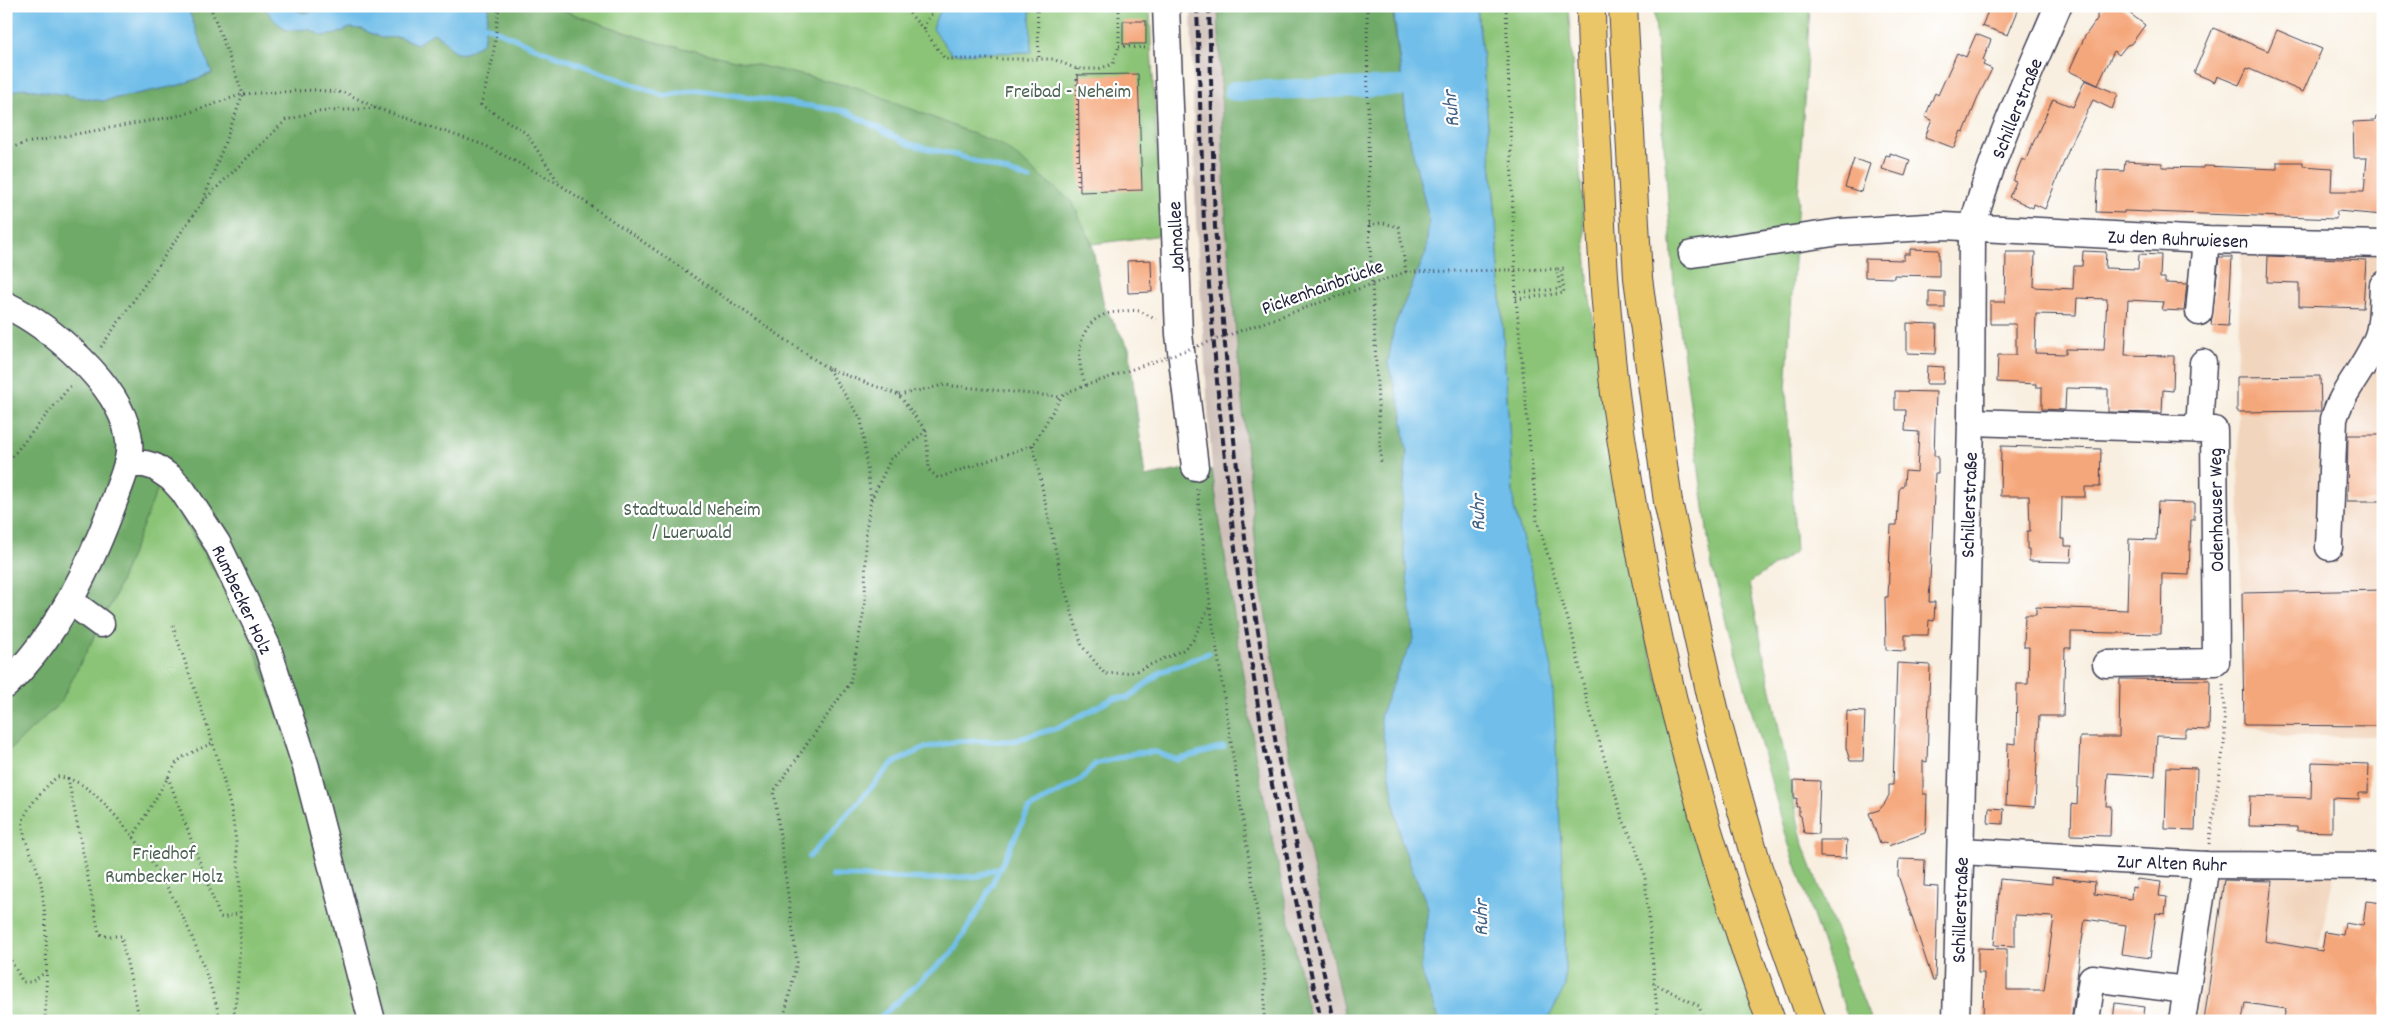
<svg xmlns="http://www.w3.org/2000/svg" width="2389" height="1027" font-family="Dekko,sans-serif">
<rect width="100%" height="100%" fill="#fff"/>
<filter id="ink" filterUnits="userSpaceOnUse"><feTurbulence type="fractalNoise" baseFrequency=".02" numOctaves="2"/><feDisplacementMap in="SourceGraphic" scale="10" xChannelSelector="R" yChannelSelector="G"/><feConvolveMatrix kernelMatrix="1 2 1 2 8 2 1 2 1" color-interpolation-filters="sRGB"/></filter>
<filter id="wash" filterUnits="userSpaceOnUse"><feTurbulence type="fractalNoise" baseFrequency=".0096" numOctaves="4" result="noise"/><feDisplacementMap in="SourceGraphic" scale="20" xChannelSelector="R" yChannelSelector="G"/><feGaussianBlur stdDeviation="1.12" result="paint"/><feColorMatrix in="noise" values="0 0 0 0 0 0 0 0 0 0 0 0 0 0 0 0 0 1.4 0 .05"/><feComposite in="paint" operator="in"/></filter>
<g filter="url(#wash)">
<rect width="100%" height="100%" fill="#f8efe0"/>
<g fill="#f2d5bd">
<path d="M2241,250L2383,255V736H2284L2244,724L2237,377Z"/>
<path d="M2334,874L2319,946L2383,956V1021H2197L2216,876Z"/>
</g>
<path fill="#cfc1ba" d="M1191,6H1218L1226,228L1258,571L1289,751L1346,1021H1310L1255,753L1227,573L1212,470L1196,225Z"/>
<g fill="#8bc477" stroke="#567359">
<path d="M550,6H1150L1151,48L1163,235L1092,244L1072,202L651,41Z"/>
<path d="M1478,6H1568L1589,292L1637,603L1714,887L1759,1021H1547L1565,986V923L1531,570L1514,508L1496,221Z"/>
<path d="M1654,6H1810L1786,390L1796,551L1749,583L1803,845L1871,1021H1849L1787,839L1712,567L1674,284Z"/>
<path d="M160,482L244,618L320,837L362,1021H6V753L60,703L113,600Z"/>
</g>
<g fill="#70aa68" stroke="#496652">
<path d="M187,6H267L266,9L286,30L309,29L323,36L336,34L350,28L362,29L381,38L400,37L417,44L433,33C455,41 448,69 483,42L489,6H550L651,41L859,88L1004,146L1072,202L1092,244L1104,306L1129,348L1145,477L1195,467L1212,470L1255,753L1310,1021H362L320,837L244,618L160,483L113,600L60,703L6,753V94L23,88L102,101L180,85L212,74Z"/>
<path d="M289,6H402L383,10L342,7L315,13H303Z"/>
<path d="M1218,6H1392L1408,132L1429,219L1426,253L1394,327L1388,364L1401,408L1407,453L1401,518L1414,639L1397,673L1380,717L1401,841L1428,907L1421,971L1440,1021H1346L1339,990L1289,751L1258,571L1226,228Z"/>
</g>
<g fill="#6fbee9" stroke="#487092">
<path d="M6,6H187L212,73L180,85L102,101L23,88L6,94Z"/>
<path d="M267,6H289L303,13L342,7L383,10L402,6H489L483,42C448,69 455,41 433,33L417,44L400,37L381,38L362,29L350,28L336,34L323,36L309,29L287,30L275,21L266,9Z"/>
<path d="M944,6H1030L1031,52L952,54L933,29L936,18Z"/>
<path d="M1393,6H1478L1496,221L1514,508L1531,570L1552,668L1565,923V987L1547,1021H1440L1421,971L1428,907L1401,841L1380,717L1397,673L1414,639L1401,518L1407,453L1401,408L1388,364L1394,327L1426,253L1429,219L1408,132Z"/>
</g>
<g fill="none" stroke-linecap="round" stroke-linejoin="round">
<g stroke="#6fbee9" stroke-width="5.5">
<path d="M480,23L536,48L664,96L697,90L845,111L909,144L959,156L1030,179"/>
<path d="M809,857L892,764L924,748L959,741H1012L1057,728L1114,698H1128L1161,672L1209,653"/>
<path d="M832,876L931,879L979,876L1000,867"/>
<path d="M876,1021L952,953L982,904L1029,809L1081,780L1095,764L1135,753L1156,752L1177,760L1224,747"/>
</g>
<path stroke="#6fbee9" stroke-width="20" d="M1234,91L1402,86"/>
</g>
<g id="blocks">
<g fill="#f5a77c" fill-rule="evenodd">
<path d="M1990,6H2020L2008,35L1982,26Z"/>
<path d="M2106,6H2120L2145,25L2131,44L2127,45L2119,55L2114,51L2098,85L2069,71L2085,36L2097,19V15L2100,10Z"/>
<rect x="1123" y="21" width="23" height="23"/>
<path d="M2213,28L2268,51L2277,30L2322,49L2303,92L2247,68L2239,85L2217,76L2215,82L2194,73Z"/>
<path d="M1976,34L1991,40L1983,60L1985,61L1983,65L1992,69L1979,95L1964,132L1961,131L1954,148L1925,137L1932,120L1925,117L1935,93L1938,95L1957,53L1966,57Z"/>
<path d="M1138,74L1142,190L1080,192L1078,75Z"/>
<path d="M2085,80L2118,94L2112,109L2093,100L2071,144L2045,209L2034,204L2033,208L2009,197L2016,182L2013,181L2022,159L2025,161L2053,99L2073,107Z"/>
<path d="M2376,117L2383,118V215L2337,211L2336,219L2124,211V213L2096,212L2098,170L2124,171L2125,161L2162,163V167L2204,168V166L2277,169V162H2303V166L2332,168L2331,191H2364L2367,158H2354L2353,122L2375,121Z"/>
<path d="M1890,153L1910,160L1905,176L1882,169L1886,155L1890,156Z"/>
<path d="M1854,159L1870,164L1861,192L1845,187Z"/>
<path d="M1910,249L1939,250V276L1894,275V278L1865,277V259L1904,260V254H1910Z"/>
<path d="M2083,251L2106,252L2105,268L2138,269L2139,254L2161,255L2160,278H2165V283L2187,284L2184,311L2162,310L2164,302L2128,300L2125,355L2174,356L2173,391L2163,390L2162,413L2108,412V389L2066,388L2065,410L2042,409V387H2036V384L1997,382L1998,355H2016V324H1990V302H2005L2006,252H2035L2034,287L2073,289L2074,266H2082ZM2077,298L2107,299L2104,350L2066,349V354L2035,353L2036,314L2076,315Z"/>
<path d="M2268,256L2366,260L2363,308L2299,306V283L2267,282Z"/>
<path d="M2219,257H2232L2228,326L2211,325Z"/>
<path d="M1151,260L1152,292L1128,293L1127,261Z"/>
<path d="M1929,291L1945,292V308H1929Z"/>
<path d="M1907,323L1937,324L1936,354L1907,353Z"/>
<path d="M1927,366L1944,367L1943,384H1926Z"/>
<path d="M2320,376L2321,411L2237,412V377Z"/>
<path d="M1895,391L1936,392L1934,456H1938V473H1935L1929,602H1935L1934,621L1929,620L1928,635H1905V651L1886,650L1885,597H1888L1891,525H1897L1899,490L1904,484L1905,471L1917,472L1919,432L1905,431L1906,410H1895Z"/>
<path d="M2348,435H2383V501H2347Z"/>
<path d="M2001,446L2101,449L2100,487H2085V497H2062L2061,539H2065V546H2072L2071,562L2029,561V549H2027V531H2030L2029,496H2000Z"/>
<path d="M2158,502L2194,503V520H2191L2189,575L2162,574L2161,634L2071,632V648H2065L2063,716H2039L2035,807L2006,805L2008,743L2016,744L2017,684H2028L2029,647H2024L2025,615H2036V607L2127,610L2129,539L2156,540Z"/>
<path d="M2383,590V726L2244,725L2242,593Z"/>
<path d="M1897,663L1930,665L1927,762L1923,761V794H1927L1926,827L1925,833L1888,846L1887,842L1880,844L1869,813L1879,810L1885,803L1889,795V785H1893Z"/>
<path d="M2120,679L2210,680L2209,730L2185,729V737L2157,736L2155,776L2108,773L2106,806H2111L2110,836L2071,835L2072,804L2077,805L2080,737H2119Z"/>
<path d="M1847,711L1865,712L1863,761H1850L1846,748Z"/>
<path d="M2312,762L2369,764L2368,793H2359V799L2332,798V832L2297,831V827L2249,826L2250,796L2311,798Z"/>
<path d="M2167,767L2197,768L2195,830L2165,829Z"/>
<path d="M1794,780L1820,781L1818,834L1804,833L1801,816L1799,815V807H1796L1797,798H1794Z"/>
<path d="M1989,808L2004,809L2003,824L1988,823Z"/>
<path d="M1820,840H1847L1846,858L1820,857Z"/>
<path d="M1899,859L1925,860L1924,886L1938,887L1935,981H1933L1898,875Z"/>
<path d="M2052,877L2095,882L2094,894L2131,899L2132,887L2136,888L2137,879L2161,882L2159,896L2167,897L2165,914L2156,913L2150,958L2122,954L2126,925L2085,919L2071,1021H1983L1984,973H1978V948L2007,949V990H2044L2054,917L2015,915V946L1994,945L2000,879L2052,884Z"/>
<path d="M2224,880L2272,881L2265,941L2322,951L2325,932L2343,935L2345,923L2363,926L2366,901L2383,903V1021H2294L2295,1018L2284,1017L2286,1009L2245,1003L2242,1021H2204Z"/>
<path d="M2115,1003L2145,1007L2143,1021H2113Z"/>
</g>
</g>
</g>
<g filter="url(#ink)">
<use href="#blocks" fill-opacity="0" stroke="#424154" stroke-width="1"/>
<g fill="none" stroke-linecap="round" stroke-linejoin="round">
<g stroke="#424154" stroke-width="29">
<g id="minor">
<path d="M1166,6L1179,334L1195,467"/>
<path d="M1692,254L1840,232L1944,226L2206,240L2383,244"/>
<path d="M6,305C51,327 118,383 128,434C133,456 123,476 116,496C91,565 59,633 6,685"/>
<path d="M2199,312L2206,240"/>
<path d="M1971,422L2214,430L2216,662L2106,664"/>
<path d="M2199,430L2203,363"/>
<path d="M127,464H145L155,467L171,478L183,491L217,543L267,646L306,767L372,1021"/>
<path d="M2329,547L2334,419C2342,390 2367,366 2378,336C2383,321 2382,301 2383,285"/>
<path d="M70,601L101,624"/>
<path d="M1961,851L2206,865L2383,866"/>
<path d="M1956,1021L1971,422L1972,229C1992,152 2027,79 2058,6"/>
<path d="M2086,1021L2092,978L2186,990"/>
<path d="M2182,1021L2206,865"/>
</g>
</g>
<g stroke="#424154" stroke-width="30">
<g id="highway">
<path d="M1591,6C1591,58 1595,110 1598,162C1602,254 1607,346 1621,437C1651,636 1701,832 1771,1021"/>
<path d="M1623,6L1638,278L1668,502L1717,722L1758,868L1812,1021"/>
</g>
</g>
<g stroke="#424154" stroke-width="3" stroke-dasharray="1 4" stroke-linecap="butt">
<path d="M499,6L493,58L481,105L526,133L559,183"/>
<path d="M903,6L924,30"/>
<path d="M937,6L926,22L924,30L945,59H1053L1077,69H1098L1113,64L1119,46"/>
<path d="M1037,6L1039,58"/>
<path d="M1119,6V46L1146,48"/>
<path d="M1367,6L1369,224L1381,463"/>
<path d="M1506,6L1516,299L1537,520L1572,633L1587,701L1623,820L1635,845L1645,877L1658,1021"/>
<path d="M1077,69L1078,189"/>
<path d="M6,149L26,143L182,115L243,94L315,90L346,93L376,108"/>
<path d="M203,201L286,120L315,112L376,108L484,145L559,184L827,368L899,395L926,431"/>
<path d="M1369,224L1383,223L1399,227L1406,272"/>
<path d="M1516,293L1560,289L1557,269L1564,268"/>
<path d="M1516,299L1564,293L1561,268"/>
<path d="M101,347L203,201L243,94L210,6"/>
<path d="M828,369L861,419L871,499"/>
<path d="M1086,385C1072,355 1080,313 1119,312C1125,311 1133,310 1139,311C1145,313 1151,317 1156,320"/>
<path d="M899,395L944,385L1061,397"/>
<path d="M1033,445L1061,576L1082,646L1105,674L1134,672L1183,650L1193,640L1210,605"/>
<path d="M6,464L72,384"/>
<path d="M1197,489L1210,604L1260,932L1265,978L1264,1021"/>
<path d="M173,626C191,681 213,737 227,793C244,857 243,956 233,1021"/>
<path d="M168,777L220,917L223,918L239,913"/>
<path d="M68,778L99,933L103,936H121L140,1021"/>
<path d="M133,837L177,762L183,757L212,743"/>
<path d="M2209,844L2225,738L2223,681"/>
<path d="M6,952L23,982H31L46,972"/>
<path d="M1653,983L1699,1006L1704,1021"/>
<path d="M261,1018V1021"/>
<path d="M45,1021C47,977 48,927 41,883C38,865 21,838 23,821C25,810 48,782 58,777C80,778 97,796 111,811C169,874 198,940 221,1021"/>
<path d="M783,1021L797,962L774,791L850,683L865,605L866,530L871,500L891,459L926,431L929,470L938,478L1033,445L1061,397L1070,391L1099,381"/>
</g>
<use href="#minor" stroke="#fff" stroke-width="26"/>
<use href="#highway" stroke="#ebc669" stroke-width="28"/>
<g stroke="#22223b" stroke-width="4" stroke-dasharray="8 4" stroke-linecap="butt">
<path d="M1197,6L1204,225L1219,405L1238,575L1265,751L1321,1021"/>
<path d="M1209,6L1215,227L1230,404L1249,574L1277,751L1334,1021"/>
</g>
<path stroke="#424154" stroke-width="3" stroke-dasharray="1 4" stroke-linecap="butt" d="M1099,381L1406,272L1557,269"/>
</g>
</g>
<g text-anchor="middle" stroke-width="4.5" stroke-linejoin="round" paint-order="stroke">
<g font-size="20" fill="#4c6353" stroke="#fff">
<text x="1068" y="97">Freibad - Neheim</text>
<text x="692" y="515">Stadtwald Neheim<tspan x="692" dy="23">/ Luerwald</tspan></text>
<text x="164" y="859">Friedhof<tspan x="164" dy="23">Rumbecker Holz</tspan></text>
</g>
<g font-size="20" fill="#22223b" stroke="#fff">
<text transform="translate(2016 108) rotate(-68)" y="7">Schillerstraße</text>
<text transform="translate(1175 237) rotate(-93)" y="7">Jahnallee</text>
<text transform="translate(2178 238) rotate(2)" y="7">Zu den Ruhrwiesen</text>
<text transform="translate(1322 286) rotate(-20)" y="7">Pickenhainbrücke</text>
<text transform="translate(1968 505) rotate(-88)" y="7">Schillerstraße</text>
<text transform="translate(2215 510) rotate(-91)" y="7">Odenhauser Weg</text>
<text transform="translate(243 599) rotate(65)" y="7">Rumbecker Holz</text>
<text transform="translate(2172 862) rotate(2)" y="7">Zur Alten Ruhr</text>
<text transform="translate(1959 910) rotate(-88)" y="7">Schillerstraße</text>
</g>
<g font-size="21" font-style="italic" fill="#416081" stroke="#fff">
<text transform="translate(1450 109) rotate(-95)" y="7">Ruhr</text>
<text transform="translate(1477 513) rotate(-90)" y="7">Ruhr</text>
<text transform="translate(1480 918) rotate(-90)" y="7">Ruhr</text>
</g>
</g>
<rect width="2389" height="1027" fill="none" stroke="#fff" stroke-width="25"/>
</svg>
